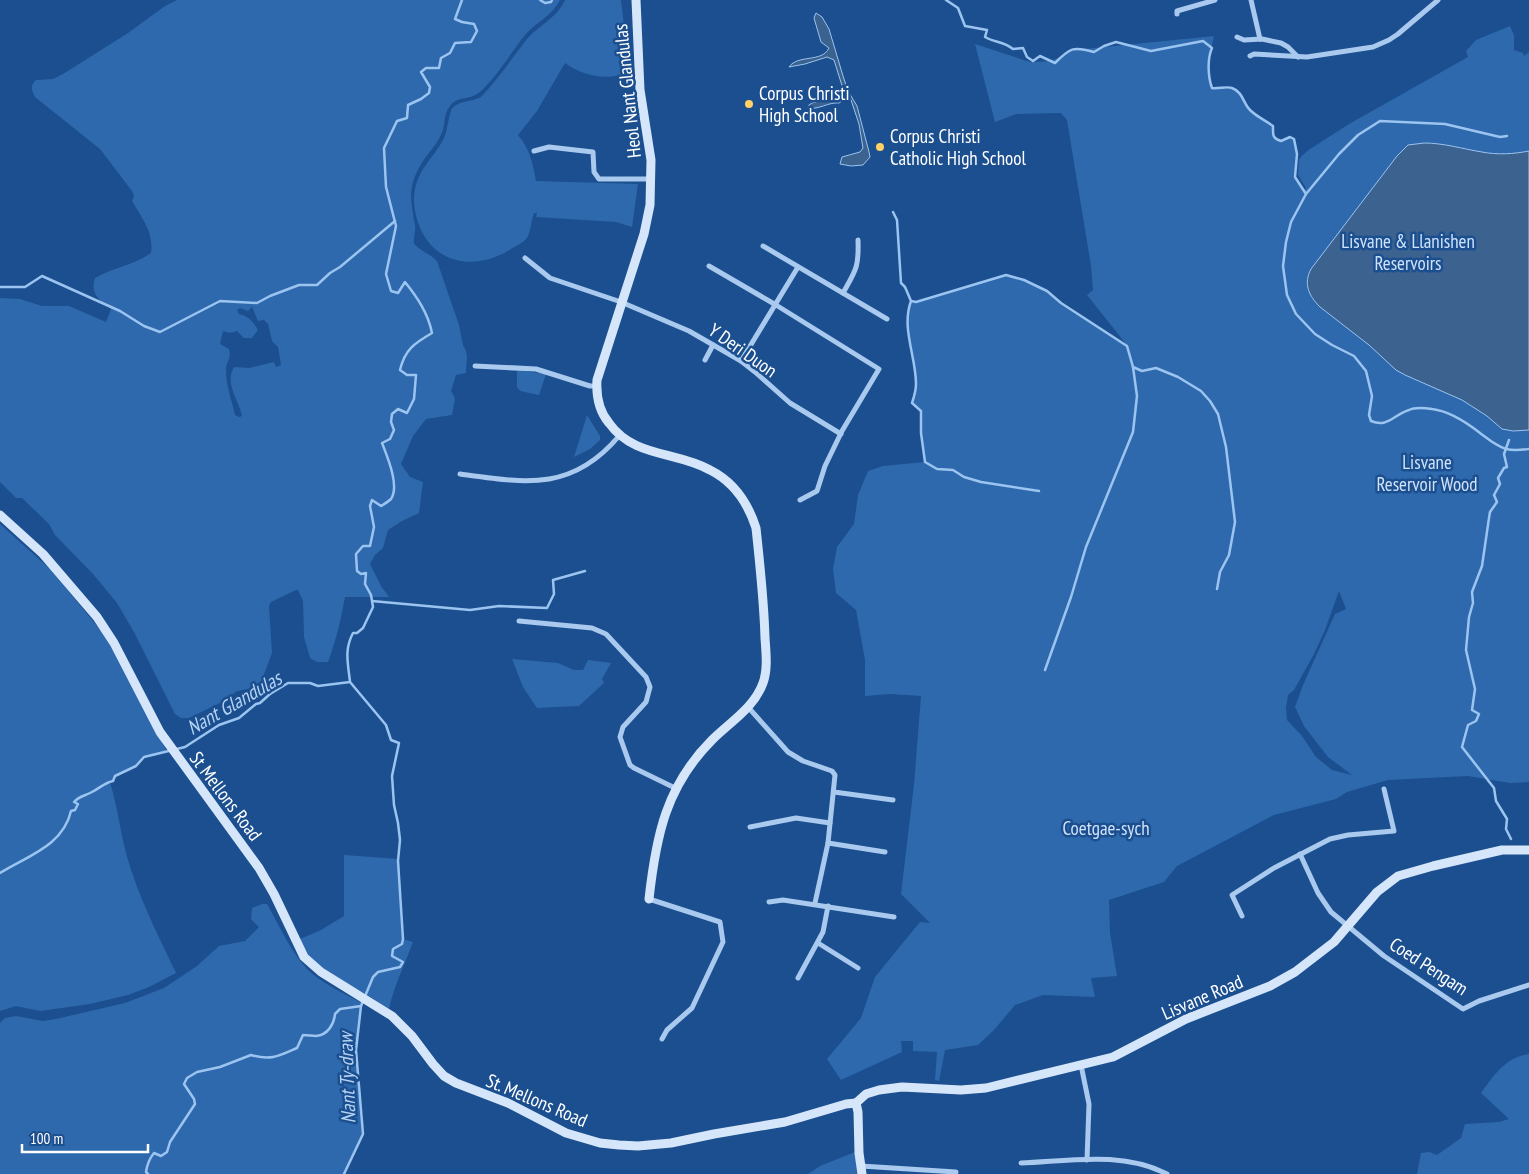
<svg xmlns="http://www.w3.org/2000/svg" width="1529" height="1174" font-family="'PT Sans Narrow',sans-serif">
<rect width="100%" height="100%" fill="#1b4f8f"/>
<g fill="#2e69ad" fill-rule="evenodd">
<path d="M177,0H560C552,16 536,22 525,35C512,51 493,83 477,94C468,100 457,96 450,106C443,114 446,125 441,135C436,146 426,155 420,166C407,189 411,202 415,225C416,231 413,238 414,244C421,251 430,254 437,261L459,325L463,345L466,351L467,356L466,373L456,375L451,391L455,398L452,415L426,419L413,436L401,464L410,477L423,482L419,513L402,521L388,530L383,548L375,555L370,564L381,586L389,597H345C341,619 336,641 328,662H317L310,658L304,637L303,601L298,590H296L271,602L269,606L272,653L261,682L248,689L237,691L224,701L189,718H181L175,714L134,632L117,603L93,574L55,535L49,524L22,498H16L0,482V298L20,299L42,306H69L106,322L111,309C99,300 90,294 95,278C113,267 133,266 151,253C154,233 142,218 132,201L134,196L132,191L100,149L35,97C31,89 30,86 36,80L53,79L63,74L128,33L165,6ZM252,307L258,321L264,320L268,324L272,341L278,347L281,365L276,367L274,362L249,368L234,367C224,384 239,400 242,416L239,417L235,415C232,401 226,386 226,371C225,362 232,360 229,349L220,344L223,331L230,333L237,331L244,338H252L258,330C253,321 248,316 239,314L237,310L240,308L248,311Z"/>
<path d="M565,0H621L625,35L626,69L620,75C601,80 580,74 565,63L537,111L518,135C530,149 533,164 536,181L638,184L632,227L616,222L536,217L537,213H534C531,220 531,232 527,238C523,243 516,246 511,249C480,269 440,267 422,232C417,222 414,210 414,199C415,170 433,160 444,138C448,128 448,118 452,108C461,100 472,102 481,97C498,79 512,58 527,39C539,25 557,18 565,0Z"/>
<path d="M1510,26L1514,35V50L1523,53L1524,56L1529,52V782L1510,783L1468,776L1388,780L1347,792L1336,799L1274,815L1177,866L1164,882L1109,900L1110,933L1117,976L1091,978L1095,997L1043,995L1015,1005L994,1030L978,1045L945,1050L939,1081L935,1080L937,1052L913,1051V1041H901L902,1052L841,1080L827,1059L861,1018L875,977L920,922L930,923L901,894L914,784L921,696L890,694L865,696V660L856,610L836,593L833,569L837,547L854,524L858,495L868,471L883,466L925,462L921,433V411L912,403C914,397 916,390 916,384C916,356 901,328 911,301L916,302L1006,275L1024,280L1047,291L1061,303L1126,344L1087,295L1093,290L1091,266L1067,120L1061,113L1016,114L995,122L975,44L1030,62L1051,61L1075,50L1214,36C1210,53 1206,71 1212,88C1218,89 1227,86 1232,88C1243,92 1243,103 1250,110C1257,117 1265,120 1273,126C1273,135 1272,138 1281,141L1290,137L1294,139L1297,154L1295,177L1304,190L1306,188L1298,175L1299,159L1307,151L1349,124L1468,57L1466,51L1476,40ZM1339,591L1346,609L1335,614L1303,685L1295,707L1304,726L1328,757L1352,775L1332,770L1316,757L1302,736L1287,720L1286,708L1288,695L1294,690L1314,654L1325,630Z"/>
<path d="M517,370L546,374L539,395L520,391L517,387Z"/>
<path d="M587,415L600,436V440L590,449L574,457Z"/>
<path d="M0,524L51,570L102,632L117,657L167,752L144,757L136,766L115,776L113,781L110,782C117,805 120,829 126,853C137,894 158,935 176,973L149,987L128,995L90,1004L40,1011L16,1006L0,1011Z"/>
<path d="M512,659L558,663L574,670H583L588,660L611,663L602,679L604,683L579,706L537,708L523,687Z"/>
<path d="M344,855L399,859L403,939L413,942C405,964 394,986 389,1009L366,994L326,973L309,958L300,939L321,930L344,916Z"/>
<path d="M262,904H267C279,925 290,950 306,968C321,983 343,993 362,1003L356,1050L363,1134L344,1174H0V1023L5,1018L16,1016L43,1021L56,1019L125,1003L164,988L197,966L219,946L245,941L259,927L251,919L252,908Z"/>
<path d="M1529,1054V1174H1417L1421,1153L1429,1152L1437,1155L1461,1138L1465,1124L1499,1122L1509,1119L1481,1093C1494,1075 1506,1057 1529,1054Z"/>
<path d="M855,1152L858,1174H808L820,1166Z"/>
</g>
<g fill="#3c6290" stroke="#9cc4f0">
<path d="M816,13L822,17L829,29L843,76L848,91L857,106L869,152L870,157L863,165L851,166L840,164L842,157L860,152L863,148L859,124L851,100L846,98L839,103C828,102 819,110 808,108L809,105L812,103L841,95L844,92L834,60L827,57L805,64L789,67C798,54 822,63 829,48L821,42L814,18Z"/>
<path d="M1424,143C1444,143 1463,149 1482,152C1497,155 1514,154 1529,151V430L1513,431L1502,429L1487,416L1462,400L1405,375L1396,370L1369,345L1320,307C1309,296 1303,284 1311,269L1397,156L1408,145Z"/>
</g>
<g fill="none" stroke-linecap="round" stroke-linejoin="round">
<g stroke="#9cc4f0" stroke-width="2.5">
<path d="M540,0L545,3L551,2L552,0"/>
<path d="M946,0L958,8L965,26L987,30L985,37C995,43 1003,41 1013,49L1023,48L1027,57L1033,61L1040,56L1055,63C1070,48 1073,46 1094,52L1104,46L1116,42L1151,51L1203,41L1212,48C1207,59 1208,77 1212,88C1218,89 1227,86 1232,88C1243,92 1243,103 1250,110C1257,117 1265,120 1273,126C1273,135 1272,138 1281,141L1290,137L1294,139L1297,154L1295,177L1306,194"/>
<path d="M1507,136L1500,137L1445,124L1380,121L1358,135L1339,154L1306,194L1291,222L1286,242L1283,266L1287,295L1296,314L1315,334L1332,345L1354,356L1366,371L1372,396L1369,415L1371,421C1388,428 1393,415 1409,410C1415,407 1425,408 1432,409C1449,411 1466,422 1480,433C1488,439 1496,446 1506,449C1514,451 1521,450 1529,449"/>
<path d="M893,212L897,220L901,283L905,287L911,301L916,302L1006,275L1024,280L1047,291L1061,303L1127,346L1133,367L1137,396L1133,432L1086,547L1071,597L1045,670"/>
<path d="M0,287H25L42,276L120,311L144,326L160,332L220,301L257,303L270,296L299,285H317L330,273L340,267L395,221"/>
<path d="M911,301C901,328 916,356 916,384C916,390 914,397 912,403L921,411V433L925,462L937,469L953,470L964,477L981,482L1039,491"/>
<path d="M1133,367L1142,371L1156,368L1178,377L1201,391L1210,401L1218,414L1226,447L1235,522L1229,555L1220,572L1217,589"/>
<path d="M1509,440L1504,454L1507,467L1504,468L1498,478L1500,484L1494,495L1497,502L1490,512L1489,518L1482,566L1472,592L1473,603L1469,617L1466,650L1475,689L1472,710L1479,714L1476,721L1468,725L1462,747L1494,788L1496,801L1507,819L1506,829L1511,839"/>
<path d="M372,601L470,610L499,606L547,608L554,594L553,580L585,571"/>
<path d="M0,873C27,856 63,846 71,811L75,810L78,804L74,802C79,796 85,796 92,792C100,788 104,783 113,781L115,776L136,766L144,757L185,747L219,725L239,718L256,704L260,703L270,694L288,683H310L318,686L350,682C348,663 344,650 353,633H357L363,628L373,607L371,595L365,584L366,573L361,574L357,571L356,554L363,546H370L374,527L370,506L372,500L381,506C384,504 388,502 391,499C400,486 387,456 382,443L390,439L394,430L391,422L392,414L398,409L407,413L414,399L416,375H407L400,370C405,349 415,343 432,333C428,313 417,297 405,282L398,293L391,291L386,274L396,226L386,187L384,148L397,121L407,118L408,105L421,99L429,93L430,87L421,72L426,68H439L441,58L450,53L455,43L471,42L477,31L474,24L462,22L455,19L462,0"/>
<path d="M148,1174L146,1172C147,1165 149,1159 154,1153L161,1156L167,1152L170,1142L195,1104L194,1099L184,1084L187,1078L197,1072L220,1067L251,1055C271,1061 279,1056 297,1048L303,1035C308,1035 312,1036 316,1036C328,1035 334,1024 335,1014L340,1009L361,1006L373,977L378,972L400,967L403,962L392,956L393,949L402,944L403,939L398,861L400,840L398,823L394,805L392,776L399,743L391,740L386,725L350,682"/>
<path d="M344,1174L363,1134L356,1050L361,1006"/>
</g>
<g stroke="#a9c9ee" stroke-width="5">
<path d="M1251,0L1260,39"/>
<path d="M1177,14V11L1215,0"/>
<path d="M1237,37L1244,40L1262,39L1281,43L1288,47L1298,57"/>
<path d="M1250,56L1254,54L1307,57L1373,47L1389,40L1398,34L1438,0"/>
<path d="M534,151L549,147L593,152L594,172L599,179H651"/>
<path d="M763,246L887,319"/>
<path d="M525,258L550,278L621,302L689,331L741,361L755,372L790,403L841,434"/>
<path d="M709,266L776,305L879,369L842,431L825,466L817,491L800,500"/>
<path d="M843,293C856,270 859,267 858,240"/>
<path d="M705,360L713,345"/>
<path d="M741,361L798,267"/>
<path d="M475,366L536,369L590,386H596"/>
<path d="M460,474C525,483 572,492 619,436"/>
<path d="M519,621L592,628L606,634L646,677L650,687L646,702L623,727L620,737L630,765L634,768L675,788"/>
<path d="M748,707L788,752L803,761L832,771L835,775L828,843L815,903"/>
<path d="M834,792L893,800"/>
<path d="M750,827L796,818L830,823"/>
<path d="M828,843L885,852"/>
<path d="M1300,854L1318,893L1331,912L1384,956L1463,1009L1479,1001L1529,985"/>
<path d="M649,899L720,922L723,942L692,1008L667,1030L662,1039"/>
<path d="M769,902L783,900L894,917"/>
<path d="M1242,916L1232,895L1274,868L1330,839L1348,835L1394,831L1384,789"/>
<path d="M818,943L858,968"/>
<path d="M798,978L823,932L828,906"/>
<path d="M1081,1065L1089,1104L1087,1160"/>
<path d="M1021,1163C1070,1161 1122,1151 1167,1174"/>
<path d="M861,1166L956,1172"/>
</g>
<g stroke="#d6e6fa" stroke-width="9">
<path d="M636,0L640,90L651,160L650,205L644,234L597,380C596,396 599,411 609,423C634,458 676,451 710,470C734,482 748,503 756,528C760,565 764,601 765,638C766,653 768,669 763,683C754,708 730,722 712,740C666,786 656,836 649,899"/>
<path d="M0,515L43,554L97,617L114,643L160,732L259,868L274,894L304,957L321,972L392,1016L412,1036L433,1064L444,1076L456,1083L508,1103L566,1133L600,1143L619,1145L638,1146L671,1143L714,1134L785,1122L846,1104L856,1103"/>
<path d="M856,1103L866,1094L879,1090L902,1087L961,1090L986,1088L1113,1057L1186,1019L1270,986L1295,972L1334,942L1377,892L1398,876L1433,866L1502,850H1529"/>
<path d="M856,1103L858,1112L859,1153L862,1174"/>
</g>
</g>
<g fill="#ffd166" stroke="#1b4f8f" stroke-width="2">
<circle cx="749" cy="104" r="5"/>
<circle cx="880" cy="147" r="5"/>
</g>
<g text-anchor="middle" stroke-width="5" stroke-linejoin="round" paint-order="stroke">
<g font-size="19" fill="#fff" stroke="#1b4f8f">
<text transform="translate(627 91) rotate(-96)" y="7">Heol Nant Glandulas</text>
<text transform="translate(743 350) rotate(35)" y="7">Y Deri Duon</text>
<text transform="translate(226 796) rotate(53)" y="7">St Mellons Road</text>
<text transform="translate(1429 966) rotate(33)" y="7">Coed Pengam</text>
<text transform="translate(1202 997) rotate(-23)" y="7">Lisvane Road</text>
<text transform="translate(537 1100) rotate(23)" y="7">St. Mellons Road</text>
</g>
<g font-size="19" fill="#fff" stroke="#1b4f8f" text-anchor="start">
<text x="759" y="100">Corpus Christi<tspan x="759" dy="22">High School</tspan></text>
<text x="890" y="143">Corpus Christi<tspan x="890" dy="22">Catholic High School</tspan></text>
</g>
<g font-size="19" fill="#cfe3fa" stroke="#1b4f8f">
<text x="1408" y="248">Lisvane &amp; Llanishen<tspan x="1408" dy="22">Reservoirs</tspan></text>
<text x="1427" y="469">Lisvane<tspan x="1427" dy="22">Reservoir Wood</tspan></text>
<text x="1106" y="835">Coetgae-sych</text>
</g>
<g font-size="20" font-style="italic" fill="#b5d3f5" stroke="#1b4f8f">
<text transform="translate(234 703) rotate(-30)" y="7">Nant Glandulas</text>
<text transform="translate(347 1078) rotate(-92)" y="7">Nant Ty-draw</text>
</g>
</g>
<path d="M22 1144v8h126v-8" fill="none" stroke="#ffffff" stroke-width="2.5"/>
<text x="30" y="1144" font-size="15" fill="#ffffff" stroke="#1b4f8f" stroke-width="4" paint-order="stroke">100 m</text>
</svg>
